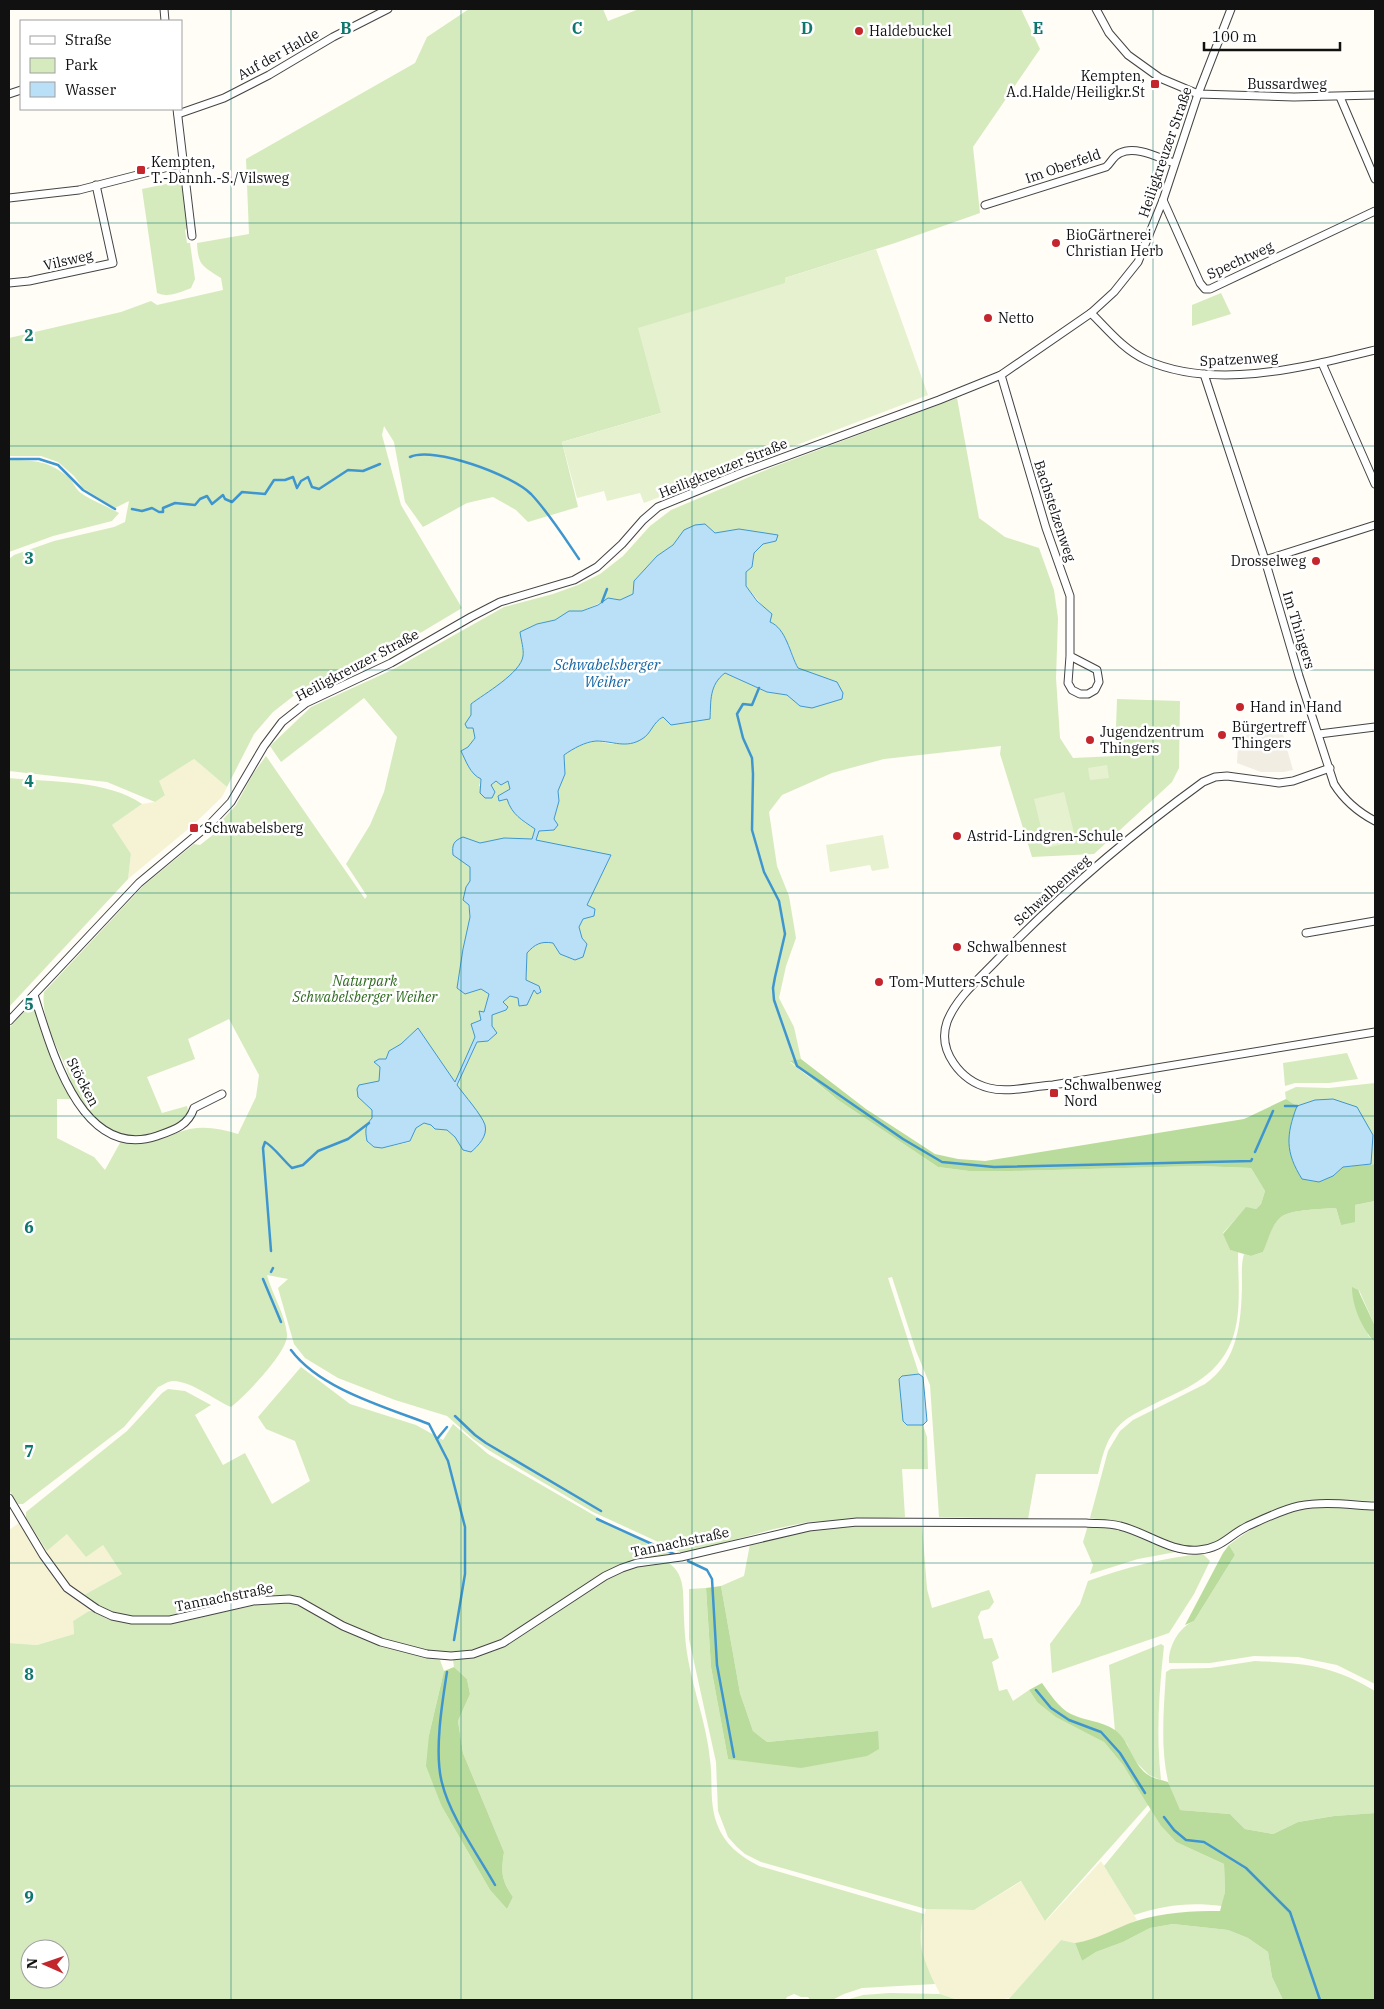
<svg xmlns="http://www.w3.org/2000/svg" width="1384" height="2009" font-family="'IBM Plex Serif',serif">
<rect width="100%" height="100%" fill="#fffdf5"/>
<g fill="#f6f3d4">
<path d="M194,759L227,787L222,797L193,825L128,879L131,854L112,825L142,804L155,802L165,794L158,781Z"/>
<path d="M26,1518L47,1551L67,1534L103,1545L122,1574L84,1595L95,1603L89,1611L73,1621L74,1634L37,1645L9,1643V1530Z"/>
<path d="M1101,1861L1137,1920L1090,1941L1075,1943L1061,1940L1010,1998L996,2000H958L940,1994L924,1961L920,1945V1927L926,1909L974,1910L1022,1881L1046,1921Z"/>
</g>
<g fill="#d5ebbd" fill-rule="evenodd">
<path d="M469,9H603L608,21L639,9H1021L1040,49L973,147L980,213L895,243L785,278V283L661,413L562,442L578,507L528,522L516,510L493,497L467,503L423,527L405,502L394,442L384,426L382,435L401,505L462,608L385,654L296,694L273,712L254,734L227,787L194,759L159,781L165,795L155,802L107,782L9,771V559L14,555L54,541L114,527L125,522L129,501L115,508L83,488L74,476L58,462L41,456H9V338L121,312L151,301L157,305L223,290L221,278C202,266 198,265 197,243L249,234L246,159L415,63L427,37Z"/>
<path d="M180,181L183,184L188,227L185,230L187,243H190L195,279L191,288C181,292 168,298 157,293L142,189Z"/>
<path d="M1221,293L1231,314L1192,326V305Z"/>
<path d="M957,398L979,518L1005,537L1039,548L1054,590L1058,618L1056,678L1060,738L1073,758L1115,756L1117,699L1180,701L1179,768L1172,782L1094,854L1032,857L1000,754L1001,746L884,759L832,773L782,795L769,812L777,866L789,896L796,938L786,966L779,998L794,1027L801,1059L790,1062L838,1100L938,1167L969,1171H1012L1198,1166L1251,1168L1265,1191L1261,1204L1256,1209L1246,1208L1223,1233L1230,1250L1238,1252C1238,1281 1242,1313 1232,1340C1216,1380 1183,1389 1148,1407C1136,1413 1125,1418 1116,1429C1105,1442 1102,1458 1098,1474H1036L1028,1519L939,1517L930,1385L916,1351L892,1277L888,1278L919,1374L902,1376L907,1425H923L927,1437L928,1469H902L905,1517L808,1522L774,1529L689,1552H680L593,1512L490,1451L473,1439L447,1416L395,1400L338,1378L305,1358L294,1344L278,1288L288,1279L267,1275C272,1294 285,1314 287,1334C289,1351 245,1396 231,1407C213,1399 193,1382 173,1381C168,1381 163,1385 158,1387L124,1427L23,1504H18L9,1490V1028L31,1004L35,1006L66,1091L72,1099H57V1138L94,1157L105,1170L121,1141C145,1149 168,1134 190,1129C206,1126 222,1129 238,1134L256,1097L259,1075L229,1019L188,1039L195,1059L147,1077L162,1113L187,1106L189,1115C163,1138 127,1144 99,1122C95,1119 90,1116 87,1112C76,1098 70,1077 63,1061C53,1040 41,1015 44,992L143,886L194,844L200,845L214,834L215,828L236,805L253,774L266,756L365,899L367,896L346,864L370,825L384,792L397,737L364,698L281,762L270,746L311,707L394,669L504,607L553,594L578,585L600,574L623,556L650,526L671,510L773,467ZM705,524L715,534L739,529L777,535L776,541L763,544L754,553L752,567L746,572V586L766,610L769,622L788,644L798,668L808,672L823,704L812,708L800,706L787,695L767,692L725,673L717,679L711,691L658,720L642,739L612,744L596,741L576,746L564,755L565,774L558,791L559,801L554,820V830L539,831L536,840L611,856L592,892L579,927L582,938L587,944L560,954L553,943C541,941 535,944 527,953L526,980L531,982L534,990L529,998H518L510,995L503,1002L506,1010L492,1015V1026L477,1042L457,1085L485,1125L463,1150L455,1137L447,1130L435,1129L431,1125L424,1123L415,1128L410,1142L382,1148L367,1124L372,1118V1110L358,1097L379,1081L380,1067L375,1063L386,1059L389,1051L401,1044L418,1028L455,1082L475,1037L472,1029L475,1022L481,1020L480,1011L484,1012L489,994L481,989L465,994L457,988L463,949L470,917L466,887L470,881V867L453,855L463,837L480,843L504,838L532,840L535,829C522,821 512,815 507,799L499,801L498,796L510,789L508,781L501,785L496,781L491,785L479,786L481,779C470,774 466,761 461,751L468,747L475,738L471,704C484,694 521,673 523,656C524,649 521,640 520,632L537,624L555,620L569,611H582L602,602L620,600L633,594L634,581L657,556L673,545L684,530Z"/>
<path d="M9,460C34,460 50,461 69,478C74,483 76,490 81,493C92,501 107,506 119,513L112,521L53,536L9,552Z"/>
<path d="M9,778C49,782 109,780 142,804L112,825L131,854L128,879L9,1007Z"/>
<path d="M1347,1053L1358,1079L1329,1083H1295L1285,1086L1283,1063Z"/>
<path d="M1375,1083V1164H1371L1373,1135L1315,1100L1297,1106L1286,1099L1285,1092L1296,1087L1329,1088Z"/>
<path d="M1375,1201V1326L1359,1290L1368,1335L1375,1343V1501L1320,1500L1298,1503L1218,1543L1199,1547H1187L1170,1542L1121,1523L1090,1518L1108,1451L1120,1431L1133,1420L1205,1384C1238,1361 1241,1323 1242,1286C1242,1275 1241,1264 1244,1254L1251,1256L1263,1252C1267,1241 1271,1225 1281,1217C1292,1209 1323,1209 1336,1208L1341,1225L1355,1205Z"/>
<path d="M301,1367L350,1404L416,1425L443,1440L453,1424L488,1454L609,1524L667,1550L673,1553V1556L636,1560L619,1565C591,1581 564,1600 536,1618C516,1631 496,1645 473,1651C436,1660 378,1639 345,1624C326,1615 309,1598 288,1596C231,1591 168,1633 112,1613C102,1609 93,1601 84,1595L122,1574L103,1545L86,1557L67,1534L47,1551L26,1518V1512L127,1431L162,1393L168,1389L185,1391L211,1405L195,1415L223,1465L245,1453L272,1504L310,1481L295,1441L266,1429L258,1417Z"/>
<path d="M1320,1507L1375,1509V1684L1337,1665L1298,1657L1254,1656L1210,1663H1169C1168,1647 1179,1627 1194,1621L1235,1555L1229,1545C1257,1523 1286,1510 1320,1507Z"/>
<path d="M922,1524L927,1589L932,1608L989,1590L994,1602L989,1609L981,1611L978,1617L984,1639L992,1638L999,1658L992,1662L999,1691L1007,1689L1013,1701L1029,1690L1037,1702L1104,1742L1123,1765L1149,1804L1045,1921L1021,1881L974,1910L926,1909L761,1862L745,1854L737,1847L728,1837L718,1811L716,1762L689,1639V1589L706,1588L711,1667L728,1759L878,1731L767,1742L753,1731L740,1693L721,1586L744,1576L750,1544L809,1530L858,1525Z"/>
<path d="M1088,1525L1118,1528L1176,1552L1138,1559L1090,1574L1093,1565L1083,1542Z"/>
<path d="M1203,1554L1210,1561L1194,1594L1169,1633L1052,1673L1050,1644L1080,1604L1088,1581C1124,1568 1165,1557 1203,1554Z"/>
<path d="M667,1562C678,1568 682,1579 683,1591C684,1614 684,1637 688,1659C694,1693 707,1726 710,1760C713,1781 709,1803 717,1824C725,1845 740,1856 759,1866L924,1914C916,1943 923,1958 935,1984L862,1988L844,1994L832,2000H810L808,1997H801L794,1994L787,1997L785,2000H9V1643L37,1645L74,1634L73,1621L89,1611H94L107,1619L130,1624H171L255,1605L288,1602L310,1610L341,1629L379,1645L440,1660L444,1671L429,1735L442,1807L490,1890L507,1909L513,1897C501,1880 501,1872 504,1852L463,1753L458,1721L470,1694L467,1679L454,1667L453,1660L474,1658L504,1646L606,1579C628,1567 643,1565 667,1562ZM30,1949H60V1979H30Z"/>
<path d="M1161,1644L1164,1646C1159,1691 1156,1735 1161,1780L1149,1775L1134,1760L1127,1744L1115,1731L1109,1665Z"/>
<path d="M1255,1661C1303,1663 1333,1665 1375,1691V1813L1334,1816L1298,1822L1273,1834L1245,1829L1230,1814L1179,1810C1176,1801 1170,1791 1168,1781C1160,1746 1164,1707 1166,1672L1171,1669L1210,1668Z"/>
<path d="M1151,1809L1161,1826L1176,1842L1224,1864L1225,1892L1222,1906C1189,1902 1165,1905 1134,1915L1104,1866Z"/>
<path d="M1173,1924L1228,1930L1248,1938L1268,1952L1272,1977L1283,2000H1008L1061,1940L1075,1943L1082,1961L1096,1952L1123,1942L1150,1928Z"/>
<path d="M890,1993L940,1994L958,2000H846L863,1995Z"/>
</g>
<g fill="#b9dc9c">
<path d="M801,1059L866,1109L935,1154L958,1159L985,1161L1244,1119L1286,1099L1297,1106L1291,1123L1333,1176L1343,1167L1375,1164V1201L1355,1205V1222L1341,1225L1336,1208C1323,1209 1292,1209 1281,1217C1271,1225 1268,1241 1263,1252L1251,1256L1230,1250L1223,1234L1246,1207L1256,1209L1261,1204L1265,1191L1251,1168L1198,1166L1012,1171H969L938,1167L838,1100L790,1061Z"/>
<path d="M1352,1287L1358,1290L1375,1326V1343C1362,1328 1352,1307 1352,1287Z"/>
<path d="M1229,1545L1235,1555L1194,1621L1185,1625L1223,1553Z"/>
<path d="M721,1586L740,1693L753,1731L767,1742L878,1731L879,1749L867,1756L801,1768L728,1759L711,1667L706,1588Z"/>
<path d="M454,1667L467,1679L470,1694L458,1721L463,1753L504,1852C501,1872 501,1880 513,1897L507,1909L490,1890L442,1807L426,1766L429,1735L444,1671Z"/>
<path d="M1042,1683C1050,1694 1059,1708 1071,1714C1085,1721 1102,1721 1115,1730C1131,1742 1132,1766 1150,1776C1155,1779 1162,1780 1168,1782L1180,1810L1230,1814L1245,1829L1273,1834L1298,1822L1334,1816L1375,1813V2000H1283L1272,1977L1268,1952L1248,1938L1228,1930L1173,1924L1150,1928L1123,1942L1096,1952L1082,1961L1075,1943C1097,1940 1115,1928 1136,1921C1164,1912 1192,1911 1220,1911L1225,1892L1224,1864L1176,1842L1161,1826L1123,1765L1104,1742L1056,1717L1037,1702L1029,1690Z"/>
</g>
<g fill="#e6f2cf">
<path d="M876,249L928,395L644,503L640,493L607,501L604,491L577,498L562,442L661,413L638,328L785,283V278Z"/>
<path d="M1107,765L1109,778L1090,780L1088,768Z"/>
<path d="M1064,792L1076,841L1046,848L1034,799Z"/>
<path d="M883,835L889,868L872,871L870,865L830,872L826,845Z"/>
</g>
<path fill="#f1ede2" d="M1239,729L1282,731L1293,770L1284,772H1261L1237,763Z"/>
<g fill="#b9e0f7" stroke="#3f96cf">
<path d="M705,524L715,533L739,529L778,535L776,541L763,544L754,553L752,567L746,572V586L757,601L772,614L770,622C786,628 790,654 798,668L837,682L843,693L842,699L812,708L800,706L787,695L767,692L725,673C709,685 711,701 710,719L671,725L663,717C653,722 651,734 642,739C626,749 613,741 596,741C585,742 574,748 564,755L565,774L558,791L559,801L554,819L558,825L554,830L539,831L536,840L611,855L587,905L595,909L594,916L583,919L579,927L582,938L587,944L583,957L575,960L560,954L553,943C541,941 535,944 527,953L526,980L539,986L541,992L537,994L534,990L527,1005L519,1006L518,998L510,996L503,1002L508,1007L506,1010L492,1015V1026L497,1033L488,1041L477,1042L457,1085C464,1095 482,1115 485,1125C488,1136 478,1146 471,1152L463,1150L455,1137L447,1130L435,1129L431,1125L424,1123L416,1128L410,1141L382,1148L374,1147L367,1141C365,1130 365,1126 372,1118V1110L358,1097L357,1089L359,1085L379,1081L380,1067L374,1062L379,1059H386L389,1051L401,1044L418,1028L455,1082L475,1037L471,1024L481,1020L479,1011L484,1012L489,994L481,989L465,994L457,988L463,949L470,917L469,905L463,900L466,887L470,881V867L453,855C452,845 453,841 463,837L480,843L504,838L532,839L535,829C522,820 512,815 507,799L499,801L498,796L510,789L508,781L501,785L496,781L491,785L495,792L492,798H485L480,793L481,779C470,774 466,761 461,751L468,747L475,738L473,728H467L465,724L471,715V704C484,694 521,673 523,656C524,649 521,640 520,632L537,624L555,620L569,611H582L598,605L608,598L620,600L633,594L634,581L657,556L673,545L684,530L695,525Z"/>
<path d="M1333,1099L1357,1107L1373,1135L1371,1164L1343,1167L1333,1176L1319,1182L1302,1179C1285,1152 1286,1135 1297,1106L1315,1100Z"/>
<path d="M919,1374L923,1377L927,1421L923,1425H907L903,1421L899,1379L902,1376Z"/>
</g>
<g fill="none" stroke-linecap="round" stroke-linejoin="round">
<g stroke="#3f96cf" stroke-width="2.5">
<path d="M410,457C434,446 512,475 531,494C549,513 564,537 579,559"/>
<path d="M9,459H39L58,465L83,490L115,509"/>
<path d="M132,509L142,511L152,508L159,512H163V508L175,503L195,505L200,499L207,496L212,504L223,495L225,499L232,502L242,492L265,494L274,480H285L293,477L297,488L301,481L308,477L312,487L319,489L348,470L363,471L380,464"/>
<path d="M602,602L607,589"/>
<path d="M759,688L752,705L743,704L737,714L743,738L752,758L753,774L752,830L764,872L779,901L785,934L775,977L773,988L774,1000L797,1066L903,1139L942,1162L994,1167L1251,1161L1252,1159"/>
<path d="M1285,1106H1297"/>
<path d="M1255,1152L1273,1111"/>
<path d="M271,1251L263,1148L265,1142C273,1146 283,1160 292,1168L303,1165L318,1151L348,1139L369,1123"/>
<path d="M271,1272L273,1268"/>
<path d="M263,1279L281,1322"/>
<path d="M291,1350C320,1389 385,1407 429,1424L448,1461L465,1527V1574L454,1640"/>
<path d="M455,1416L475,1435L486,1443L601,1511"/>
<path d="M437,1439L447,1427"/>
<path d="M597,1519L674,1554"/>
<path d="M688,1561L707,1570L712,1579L717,1665L734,1757"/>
<path d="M447,1672C442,1703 434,1753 442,1783C450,1816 478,1855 495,1885"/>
<path d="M1036,1690L1051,1708L1069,1720L1101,1732L1120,1753L1145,1793"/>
<path d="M1164,1817L1174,1830L1186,1840L1204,1842L1246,1868L1290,1912L1320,2000"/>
</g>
<g stroke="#444" stroke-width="9">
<g id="street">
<path d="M164,9L165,21"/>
<path d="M1096,9L1109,33L1128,55L1160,78L1198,94L1294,97L1375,95"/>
<path d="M9,94L21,90"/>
<path d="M1340,97L1375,179"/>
<path d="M177,109L192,236"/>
<path d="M178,114L224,98L269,75L333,37L388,9"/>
<path d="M9,198L79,190L184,163"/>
<path d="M1163,200L1200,283L1205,289H1210L1375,211"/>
<path d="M985,205L1106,167C1111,163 1113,156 1120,153C1136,145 1159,158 1174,163"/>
<path d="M9,283L29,281L113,263L96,185"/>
<path d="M1091,313C1108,330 1124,350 1146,360C1215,391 1305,367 1375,350"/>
<path d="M1322,363L1375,484"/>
<path d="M1204,374L1265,560L1299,676L1334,784C1344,800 1358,812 1375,821"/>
<path d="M1001,375L1046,528L1070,596V656L1068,683L1072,690L1080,694H1088L1095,690L1099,682L1097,670L1070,656"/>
<path d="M1265,560L1375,525"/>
<path d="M1319,734L1375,727"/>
<path d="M1330,768L1293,781L1279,783L1227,776L1215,777L1203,782C1130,835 1060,895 997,960C980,978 956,998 947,1022C937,1051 961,1081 989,1088C1008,1093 1033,1086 1053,1085L1375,1032"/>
<path d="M1306,933L1375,921"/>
<path d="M34,995C51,1047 80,1162 157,1136C174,1130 188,1126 194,1108L222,1094"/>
<path d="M9,1021L139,883L211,823L231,802L264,746L282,722L306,703L391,663L471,617L500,602L574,580L597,567L622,544L643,520L658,507L741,473L939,400L1001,375L1091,313L1114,292L1138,262L1163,200L1198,94L1231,9"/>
<path d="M9,1498L43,1555L67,1588L97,1609L112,1616L132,1620H170L253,1601L289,1599L299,1601L343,1626L381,1642L427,1654L451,1656L473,1654L503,1643L605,1576L622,1568L637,1563L681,1557L809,1527L857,1522L1086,1523C1097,1524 1109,1523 1120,1526C1146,1532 1171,1553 1199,1550C1222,1548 1228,1536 1246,1527C1263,1519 1281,1510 1299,1506C1324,1501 1350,1505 1375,1506"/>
</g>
</g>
<use href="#street" stroke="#fff" stroke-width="7"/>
</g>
<path fill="none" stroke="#0f766e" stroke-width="1" stroke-opacity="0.55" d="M231,9V2000M461,9V2000M692,9V2000M923,9V2000M1153,9V2000M9,223H1375M9,446H1375M9,670H1375M9,893H1375M9,1116H1375M9,1339H1375M9,1563H1375M9,1786H1375"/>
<g fill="#c4262e" stroke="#fff" stroke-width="2">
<circle cx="859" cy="31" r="5"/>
<rect x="1150" y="79" width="10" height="10" rx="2.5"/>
<rect x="136" y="165" width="10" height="10" rx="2.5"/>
<circle cx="1056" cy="243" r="5"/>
<circle cx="988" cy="318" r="5"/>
<circle cx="1316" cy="561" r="5"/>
<circle cx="1240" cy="707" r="5"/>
<circle cx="1222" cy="735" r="5"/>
<circle cx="1090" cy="740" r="5"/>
<rect x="189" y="823" width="10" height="10" rx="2.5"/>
<circle cx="957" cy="836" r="5"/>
<circle cx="957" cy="947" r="5"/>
<circle cx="879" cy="982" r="5"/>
<rect x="1049" y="1088" width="10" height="10" rx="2.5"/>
</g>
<g text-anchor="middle" stroke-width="5" stroke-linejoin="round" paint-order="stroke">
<g font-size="14" fill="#111" stroke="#fff" text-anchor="start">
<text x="869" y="36">Haldebuckel</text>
<text x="1145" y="81" text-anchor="end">Kempten,<tspan x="1145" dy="16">A.d.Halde/Heiligkr.St</tspan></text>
<text x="151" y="167">Kempten,<tspan x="151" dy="16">T.-Dannh.-S./Vilsweg</tspan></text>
<text x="1066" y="240">BioGärtnerei<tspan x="1066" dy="16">Christian Herb</tspan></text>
<text x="998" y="323">Netto</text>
<text x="1306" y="566" text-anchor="end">Drosselweg</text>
<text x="1250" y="712">Hand in Hand</text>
<text x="1232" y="732">Bürgertreff<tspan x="1232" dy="16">Thingers</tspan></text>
<text x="1100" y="737">Jugendzentrum<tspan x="1100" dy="16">Thingers</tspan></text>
<text x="204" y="833">Schwabelsberg</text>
<text x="967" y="841">Astrid-Lindgren-Schule</text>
<text x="967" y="952">Schwalbennest</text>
<text x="889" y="987">Tom-Mutters-Schule</text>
<text x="1064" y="1090">Schwalbenweg<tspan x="1064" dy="16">Nord</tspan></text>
</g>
<g font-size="14" fill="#111" stroke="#fff">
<text transform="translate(278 54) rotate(-29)" y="5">Auf der Halde</text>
<text x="1287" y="89">Bussardweg</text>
<text transform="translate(1165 152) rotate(-71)" y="5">Heiligkreuzer Straße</text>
<text transform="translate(1063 166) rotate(-19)" y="5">Im Oberfeld</text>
<text transform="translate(68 260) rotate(-13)" y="5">Vilsweg</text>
<text transform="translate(1240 260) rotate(-25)" y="5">Spechtweg</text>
<text transform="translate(1239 359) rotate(-3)" y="5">Spatzenweg</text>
<text transform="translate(723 468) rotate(-22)" y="5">Heiligkreuzer Straße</text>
<text transform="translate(1055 511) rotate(72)" y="5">Bachstelzenweg</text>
<text transform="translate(1299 630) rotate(73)" y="5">Im Thingers</text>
<text transform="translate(357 665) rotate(-28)" y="5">Heiligkreuzer Straße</text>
<text transform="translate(1052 890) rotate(-42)" y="5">Schwalbenweg</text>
<text transform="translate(83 1082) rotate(62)" y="5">Stöcken</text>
<text transform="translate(680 1542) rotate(-12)" y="5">Tannachstraße</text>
<text transform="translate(224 1597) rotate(-11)" y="5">Tannachstraße</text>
</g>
<g font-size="14" font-style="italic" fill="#2f6b1f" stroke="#fff">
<text x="365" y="986">Naturpark<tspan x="365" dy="16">Schwabelsberger Weiher</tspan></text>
</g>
<g font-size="15" font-style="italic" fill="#1768a6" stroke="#fff">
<text x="607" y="670">Schwabelsberger<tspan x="607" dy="17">Weiher</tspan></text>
</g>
</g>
<g font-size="16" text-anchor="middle" font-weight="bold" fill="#0f766e" stroke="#fff" stroke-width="5" stroke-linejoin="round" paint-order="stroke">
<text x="346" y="34">B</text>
<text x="577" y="34">C</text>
<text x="807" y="34">D</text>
<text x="1038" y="34">E</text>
<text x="29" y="341">2</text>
<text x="29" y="564">3</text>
<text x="29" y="787">4</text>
<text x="29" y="1010">5</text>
<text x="29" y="1233">6</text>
<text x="29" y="1457">7</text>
<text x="29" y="1680">8</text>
<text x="29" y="1903">9</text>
</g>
<rect width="1384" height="2009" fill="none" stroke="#111111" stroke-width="20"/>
<rect x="20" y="20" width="162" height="90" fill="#ffffff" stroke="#a0a0a0"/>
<rect x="30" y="36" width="25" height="8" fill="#ffffff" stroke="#a0a0a0"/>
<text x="65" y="45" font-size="15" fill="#111111">Straße</text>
<rect x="30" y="58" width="25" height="15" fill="#d5ebbd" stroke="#a0a0a0"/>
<text x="65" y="70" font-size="15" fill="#111111">Park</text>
<rect x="30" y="82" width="25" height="15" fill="#b9e0f7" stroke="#a0a0a0"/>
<text x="65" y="95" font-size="15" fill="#111111">Wasser</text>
<g transform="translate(45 1964) rotate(272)"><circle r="24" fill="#ffffff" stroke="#a0a0a0"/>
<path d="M0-4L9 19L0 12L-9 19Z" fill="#c4262e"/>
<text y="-8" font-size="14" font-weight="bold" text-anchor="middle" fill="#111111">N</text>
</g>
<path d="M1204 42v8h136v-8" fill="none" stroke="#111111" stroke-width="2.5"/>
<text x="1212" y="42" font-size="15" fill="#111111" stroke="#ffffff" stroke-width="4" paint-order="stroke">100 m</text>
</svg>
